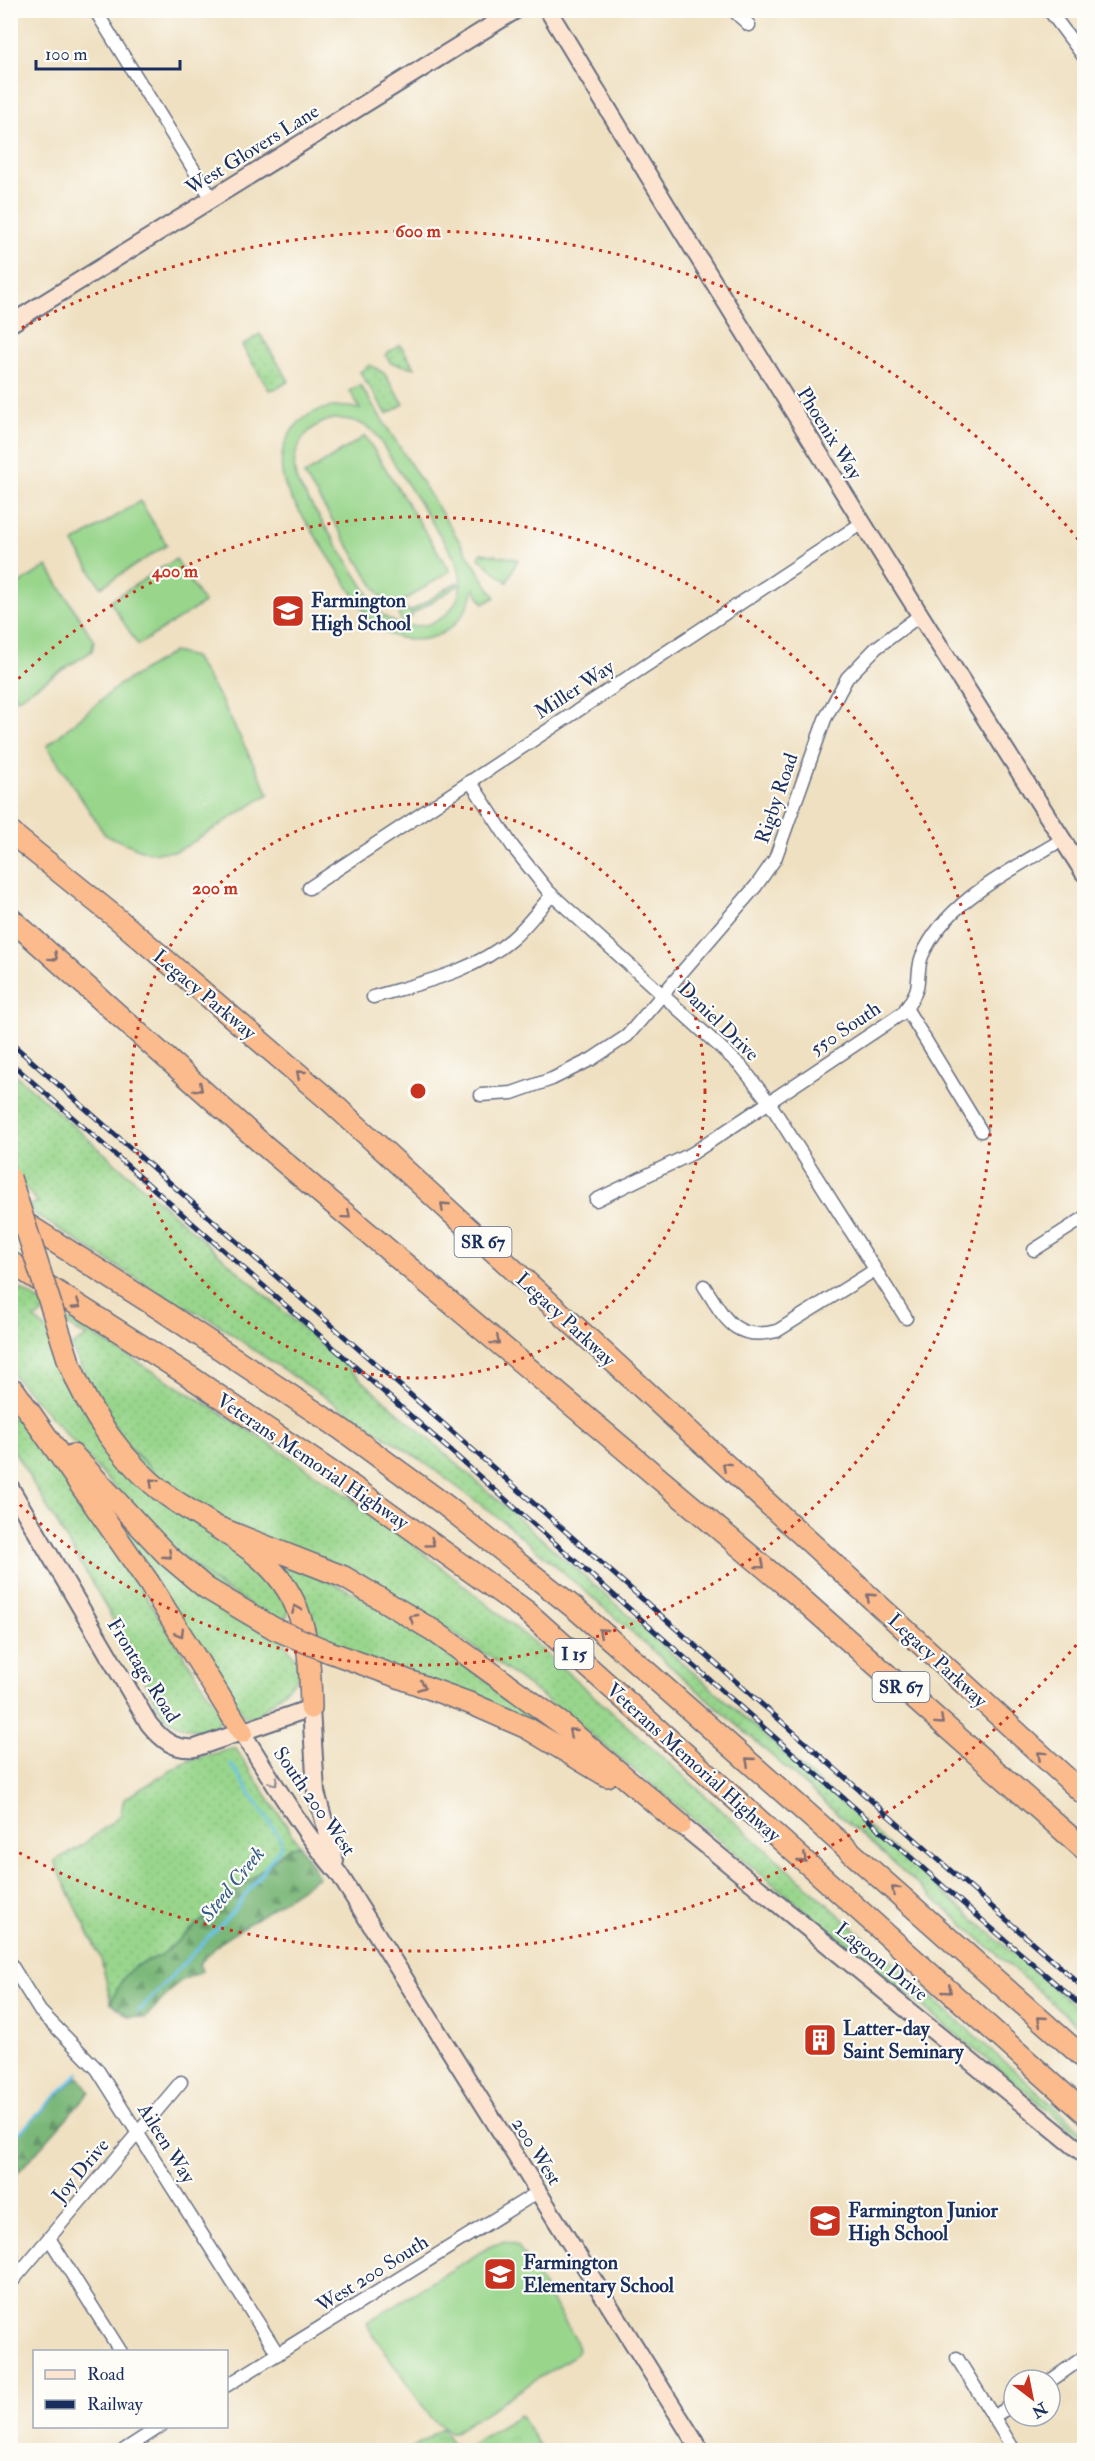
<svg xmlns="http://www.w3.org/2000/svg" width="1095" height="2461" font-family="'IM FELL Double Pica',serif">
<defs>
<pattern id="grass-dots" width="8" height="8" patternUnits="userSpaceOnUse" patternTransform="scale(1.5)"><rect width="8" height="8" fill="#99d68c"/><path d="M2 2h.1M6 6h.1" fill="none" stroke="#83b87b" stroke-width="1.8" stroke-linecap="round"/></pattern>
<pattern id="forest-firs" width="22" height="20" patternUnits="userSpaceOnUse" patternTransform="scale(1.5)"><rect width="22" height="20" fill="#7ab778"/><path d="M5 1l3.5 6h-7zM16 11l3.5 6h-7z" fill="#639566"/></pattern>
<pattern id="park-tufts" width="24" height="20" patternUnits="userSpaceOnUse" patternTransform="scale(1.5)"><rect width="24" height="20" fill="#99d68c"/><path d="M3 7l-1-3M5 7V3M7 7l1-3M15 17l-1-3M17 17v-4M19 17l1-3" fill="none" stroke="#83b87b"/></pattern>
</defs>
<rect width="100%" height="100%" fill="#fdfcf7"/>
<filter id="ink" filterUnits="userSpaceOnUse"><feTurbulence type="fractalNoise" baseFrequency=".0167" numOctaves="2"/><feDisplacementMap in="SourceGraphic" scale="12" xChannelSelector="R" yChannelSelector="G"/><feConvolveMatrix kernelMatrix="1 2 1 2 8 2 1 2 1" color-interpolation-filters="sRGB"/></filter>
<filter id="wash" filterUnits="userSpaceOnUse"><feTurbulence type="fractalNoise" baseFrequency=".008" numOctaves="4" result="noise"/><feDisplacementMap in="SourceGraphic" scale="24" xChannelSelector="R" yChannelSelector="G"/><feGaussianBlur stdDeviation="1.35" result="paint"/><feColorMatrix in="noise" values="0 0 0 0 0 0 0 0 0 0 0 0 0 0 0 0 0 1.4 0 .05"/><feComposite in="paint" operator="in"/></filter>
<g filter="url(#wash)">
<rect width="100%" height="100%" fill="#efe0c1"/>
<g fill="url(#grass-dots)" stroke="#5a8275" stroke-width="1.5">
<path d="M260,334L289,381L278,388L269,390L242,346Z"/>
<path d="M400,345L415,368L391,363L385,355Z"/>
<path d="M370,365L384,373L404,404L387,414L360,372Z"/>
<path d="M10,1070L915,1868L1084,2014V2031L585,1591L505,1523L421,1460L255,1351L215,1322L159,1293L27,1209L30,1205L38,1202L18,1180L11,1157Z"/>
<path d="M11,1283L44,1304L43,1313L35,1319L55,1337L78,1401L253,1563L291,1605L283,1626L202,1574L154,1531L11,1373Z"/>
<path d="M61,1315C166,1380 274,1442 373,1514C428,1555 480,1599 533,1642L1082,2131L1080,2136L567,1715L488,1656L427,1616L222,1521L169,1487L125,1442L95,1398L71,1346L87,1337L64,1323Z"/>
<path d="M10,1401L71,1480L221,1713L217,1727C198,1734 178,1728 163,1715L104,1603L11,1446Z"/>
<path d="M84,1473L283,1640L294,1657L298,1654L303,1673L256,1717L251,1719L244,1716Z"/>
<path d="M264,1553L377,1603L613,1770L332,1646L318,1632L315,1639Z"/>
<path d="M235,1748L300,1846L290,1847L277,1857L160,1956C126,1968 127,1970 111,2002L101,1959L54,1861L78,1848L120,1816L124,1799L187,1761Z"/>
</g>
<g fill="url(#forest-firs)" stroke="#4a736b" stroke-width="1.5">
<path d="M300,1846L319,1877L222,1941L199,1964L202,1971L179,1982L145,2018L128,2016L111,2002C127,1970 126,1968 160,1956L277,1857L290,1847Z"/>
<path d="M78,2076L90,2092L11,2180V2142Z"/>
</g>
<g fill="url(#park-tufts)" stroke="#5a8275" stroke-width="1.5">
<path d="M520,2415L542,2450H461Z"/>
<path d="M442,2428L455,2449L409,2450Z"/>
</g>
<g fill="#99d68c" stroke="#5a8275" stroke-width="1.5" fill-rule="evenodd">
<path d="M360,385L495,597L484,604L474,588C463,638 414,655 373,625L291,498C262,447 303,394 360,409L350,391ZM333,419C350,418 362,422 375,433L454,557C480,607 424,647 381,614L298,484C287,455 303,426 333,419Z"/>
<path d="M365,436L450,571L389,610L304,475Z"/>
<path d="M140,501L167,545L101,587L73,543Z"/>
<path d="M481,553L518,559L507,582L479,558Z"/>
<path d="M176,559L204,603L138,645L110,601Z"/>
<path d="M47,566L94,641L92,651L17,699L11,690V589Z"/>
<path d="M457,582L459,585L411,615L412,617L403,623L398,615L407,609L410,612Z"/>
<path d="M173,652L194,657L220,698L269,794L185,847L175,851L149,853L105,835L47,746L119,685Z"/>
<path d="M504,2241L518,2246L576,2340L578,2350L575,2355L455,2432H450L431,2418L370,2330L367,2322L489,2247Z"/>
</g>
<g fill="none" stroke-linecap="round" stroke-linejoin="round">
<g stroke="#6bc3e8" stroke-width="3">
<path d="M139,2011L236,1908L281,1846L280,1838L231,1764"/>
<path d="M10,2142L79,2073"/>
</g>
</g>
</g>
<g filter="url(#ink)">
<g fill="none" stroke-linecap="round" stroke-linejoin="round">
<g stroke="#656d81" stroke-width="15">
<g id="street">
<path d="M95,10L212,199"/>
<path d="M733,10L749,25"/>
<path d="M1049,10L1084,57"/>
<path d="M470,781L513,847L548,891L741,1066L769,1102L906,1318"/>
<path d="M309,888L862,523"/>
<path d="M373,997C420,983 474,972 512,939C527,926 539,909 552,895"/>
<path d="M906,1008L981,1131"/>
<path d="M481,1095L512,1093L552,1079L592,1059L627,1036L756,886L775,859L825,719L847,678L876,648L919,616"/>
<path d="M596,1200L693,1153L904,1012C908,1005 915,996 917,988C919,978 918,965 922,956C947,899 1013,870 1063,839"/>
<path d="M1034,1250L1084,1218"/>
<path d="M704,1286C725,1318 734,1342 777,1331L875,1270"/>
<path d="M10,1963L40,2011L97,2069L278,2354"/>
<path d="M49,2238L121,2352"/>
<path d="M10,2284L181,2082"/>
<path d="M957,2358L1014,2450"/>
<path d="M1050,2381L1084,2357"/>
<path d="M226,2386L538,2192"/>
<path d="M993,2417L1014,2404"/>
<path d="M124,2450L161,2426"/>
</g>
</g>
<g stroke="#656d81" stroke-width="20">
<g id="secondary">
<path d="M548,10C723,300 901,588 1084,873"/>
<path d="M10,324L516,10"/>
<path d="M10,1487L149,1724C162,1740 174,1750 195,1748L311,1708L316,1792L335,1861"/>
<path d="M242,1732C272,1780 302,1831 339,1874L700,2450"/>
<path d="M680,1824L1084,2154"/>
</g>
</g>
<g stroke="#656d81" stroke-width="24">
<g id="highway">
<path d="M10,832L119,920L331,1102L1084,1794"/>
<path d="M10,918L259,1141L796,1594L1084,1849"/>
<path d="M14,1216L160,1309L341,1429L445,1505L577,1610L1084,2058"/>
<path d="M10,1262L189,1376L349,1484L526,1611L1084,2112"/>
<path d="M69,1362C89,1413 123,1463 168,1496C214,1529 275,1552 297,1609C310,1640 310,1674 311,1708"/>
<path d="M14,1390L149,1583L242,1732"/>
<path d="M73,1455L168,1556L206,1588L275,1629"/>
<path d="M217,1527L344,1577L434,1631L562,1724L680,1824"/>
<path d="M327,1651L472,1704L527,1728L607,1776"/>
</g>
</g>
<use href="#street" stroke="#fff" stroke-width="12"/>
<use href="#secondary" stroke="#fde4d1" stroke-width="16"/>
<use href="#highway" stroke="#fbbb8c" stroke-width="21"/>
<g stroke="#1b2f5e" stroke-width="5">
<g id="rail">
<path d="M10,1042L1084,1988"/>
<path d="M10,1062L967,1907L1084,2008"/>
</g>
</g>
<use href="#rail" stroke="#fdfcf7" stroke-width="3" stroke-dasharray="9" stroke-linecap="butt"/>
<g stroke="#656d81" stroke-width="24" stroke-linecap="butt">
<g id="highway-bridge">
<path d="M10,1178L69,1362"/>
<path d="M275,1629L327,1651"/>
</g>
</g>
<use href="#highway-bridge" stroke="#fbbb8c" stroke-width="21"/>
</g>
<defs><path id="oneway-chevron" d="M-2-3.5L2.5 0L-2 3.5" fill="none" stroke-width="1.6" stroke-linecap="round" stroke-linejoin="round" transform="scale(1.5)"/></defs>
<g stroke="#806e73">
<use href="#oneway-chevron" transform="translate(54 957) rotate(42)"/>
<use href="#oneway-chevron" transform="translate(300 1074) rotate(-139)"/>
<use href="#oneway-chevron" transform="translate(199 1088) rotate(41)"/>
<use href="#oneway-chevron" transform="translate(444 1206) rotate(-137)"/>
<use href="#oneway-chevron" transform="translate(347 1215) rotate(40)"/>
<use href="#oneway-chevron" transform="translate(77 1305) rotate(33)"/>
<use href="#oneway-chevron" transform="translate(496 1341) rotate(40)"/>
<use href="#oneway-chevron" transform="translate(726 1466) rotate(-138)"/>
<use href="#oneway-chevron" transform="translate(153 1482) rotate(-137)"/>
<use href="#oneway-chevron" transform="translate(431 1543) rotate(36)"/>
<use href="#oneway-chevron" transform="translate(168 1555) rotate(43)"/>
<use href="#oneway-chevron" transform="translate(761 1565) rotate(40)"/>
<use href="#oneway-chevron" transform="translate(870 1597) rotate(-137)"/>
<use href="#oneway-chevron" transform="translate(296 1609) rotate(-113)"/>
<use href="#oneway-chevron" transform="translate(413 1618) rotate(-149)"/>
<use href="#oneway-chevron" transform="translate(602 1632) rotate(-139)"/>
<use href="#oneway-chevron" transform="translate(180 1633) rotate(58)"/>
<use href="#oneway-chevron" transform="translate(422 1686) rotate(20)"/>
<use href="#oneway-chevron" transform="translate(940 1721) rotate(42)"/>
<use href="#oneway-chevron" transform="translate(572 1732) rotate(-139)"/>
<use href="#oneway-chevron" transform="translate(1041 1755) rotate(-138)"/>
<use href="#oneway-chevron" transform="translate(749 1761) rotate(-139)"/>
<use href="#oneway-chevron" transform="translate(803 1859) rotate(42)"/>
<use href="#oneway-chevron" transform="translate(895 1890) rotate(-139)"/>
<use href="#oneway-chevron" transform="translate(948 1990) rotate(42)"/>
<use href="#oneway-chevron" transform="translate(1041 2020) rotate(-139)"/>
</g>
<use stroke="#8c8a98" href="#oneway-chevron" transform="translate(274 1782) rotate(57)"/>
</g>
<g fill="none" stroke="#c8321e" stroke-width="3" stroke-dasharray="3 6">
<circle cx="418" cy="1091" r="287"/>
<path d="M12 685A574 574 0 1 1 12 1497"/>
<path d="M1082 1638A860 860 0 0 1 14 1850M14 332A860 860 0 0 1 1082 544"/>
</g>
<defs>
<g id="school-square" transform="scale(1.725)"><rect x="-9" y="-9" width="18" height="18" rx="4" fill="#c8321e" stroke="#fdfcf7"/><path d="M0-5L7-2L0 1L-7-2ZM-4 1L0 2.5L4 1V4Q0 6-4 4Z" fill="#fff"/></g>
<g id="building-square" transform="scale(1.725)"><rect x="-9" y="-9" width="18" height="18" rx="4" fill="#c8321e" stroke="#fdfcf7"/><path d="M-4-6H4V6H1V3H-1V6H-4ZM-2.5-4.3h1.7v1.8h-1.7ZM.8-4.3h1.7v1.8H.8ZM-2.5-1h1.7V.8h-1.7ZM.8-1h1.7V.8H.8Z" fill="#fff"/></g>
</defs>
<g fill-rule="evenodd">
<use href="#school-square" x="288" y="611"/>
<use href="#building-square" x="820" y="2040"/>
<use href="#school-square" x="825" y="2221"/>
<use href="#school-square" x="500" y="2274"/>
</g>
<g text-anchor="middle" stroke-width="4.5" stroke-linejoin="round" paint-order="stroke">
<g fill="#fdfcf7" stroke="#5f6c8c" stroke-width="1.5">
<rect x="454.5" y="1227" width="57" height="30" rx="4.5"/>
<rect x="554.5" y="1639" width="39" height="30" rx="4.5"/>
<rect x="872.5" y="1672" width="57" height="30" rx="4.5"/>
</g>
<g font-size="18" font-weight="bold" fill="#1b2f5e">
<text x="483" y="1248">SR 67</text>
<text x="574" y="1660">I 15</text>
<text x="901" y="1693">SR 67</text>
</g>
<g font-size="20" fill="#1b2f5e" stroke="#fdfcf7">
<text transform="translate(252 149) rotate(-32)" y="7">West Glovers Lane</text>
<text transform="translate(830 433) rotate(58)" y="7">Phoenix Way</text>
<text transform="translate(574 689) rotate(-33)" y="7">Miller Way</text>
<text transform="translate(776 798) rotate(-71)" y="7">Rigby Road</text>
<text transform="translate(205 994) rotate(40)" y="7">Legacy Parkway</text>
<text transform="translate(719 1021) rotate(44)" y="7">Daniel Drive</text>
<text transform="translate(845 1028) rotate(-34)" y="7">550 South</text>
<text transform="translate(566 1319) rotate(43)" y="7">Legacy Parkway</text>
<text transform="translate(313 1461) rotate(34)" y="7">Veterans Memorial Highway</text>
<text transform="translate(938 1660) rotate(43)" y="7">Legacy Parkway</text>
<text transform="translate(144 1670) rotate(58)" y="7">Frontage Road</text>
<text transform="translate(694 1762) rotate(42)" y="7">Veterans Memorial Highway</text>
<text transform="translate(315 1801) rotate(55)" y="7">South 200 West</text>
<text transform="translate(882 1961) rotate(39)" y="7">Lagoon Drive</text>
<text transform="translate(167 2143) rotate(58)" y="7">Aileen Way</text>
<text transform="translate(537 2151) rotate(58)" y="7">200 West</text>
<text transform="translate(80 2170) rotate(-50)" y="7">Joy Drive</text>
<text transform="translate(372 2273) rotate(-32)" y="7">West 200 South</text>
</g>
<g font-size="20" font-weight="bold" fill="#1b2f5e" stroke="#fdfcf7" text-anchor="start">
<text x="311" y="607">Farmington<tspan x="311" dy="23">High School</tspan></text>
<text x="843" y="2035">Latter-day<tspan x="843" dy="23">Saint Seminary</tspan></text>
<text x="848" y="2217">Farmington Junior<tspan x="848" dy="23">High School</tspan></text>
<text x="523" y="2269">Farmington<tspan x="523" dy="23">Elementary School</tspan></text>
</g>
<g font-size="21" font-style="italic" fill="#335b87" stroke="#fdfcf7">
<text transform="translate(232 1884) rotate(-51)" y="7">Steed Creek</text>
</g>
</g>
<circle cx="418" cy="1091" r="9" fill="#c8321e" stroke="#fdfcf7" stroke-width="3"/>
<g font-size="18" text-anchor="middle" font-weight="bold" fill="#c8321e" stroke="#fdfcf7" stroke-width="4.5" stroke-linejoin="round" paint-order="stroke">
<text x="418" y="237">600 m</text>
<text x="175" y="577">400 m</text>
<text x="215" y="894">200 m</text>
</g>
<rect width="1095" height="2461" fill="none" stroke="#fdfcf7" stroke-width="36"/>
<rect x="33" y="2350" width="195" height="78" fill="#fdfcf7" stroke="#a3aaba" stroke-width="1.5"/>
<rect x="45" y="2370" width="30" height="9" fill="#fde4d1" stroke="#a3aaba" stroke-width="1.5"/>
<text x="87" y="2380" font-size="18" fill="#1b2f5e">Road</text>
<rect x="45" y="2400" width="30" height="9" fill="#1b2f5e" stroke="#a3aaba" stroke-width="1.5"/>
<text x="87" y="2410" font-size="18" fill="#1b2f5e">Railway</text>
<g transform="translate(1032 2398) rotate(148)"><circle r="28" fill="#fdfcf7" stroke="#a3aaba" stroke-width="1.5"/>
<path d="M0-4.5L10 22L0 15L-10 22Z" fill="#c8321e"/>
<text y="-9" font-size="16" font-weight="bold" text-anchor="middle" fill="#1b2f5e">N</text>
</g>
<path d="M36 60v9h144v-9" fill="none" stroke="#1b2f5e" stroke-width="3"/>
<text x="45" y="60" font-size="18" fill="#1b2f5e" stroke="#fdfcf7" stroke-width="4.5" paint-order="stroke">100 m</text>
</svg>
